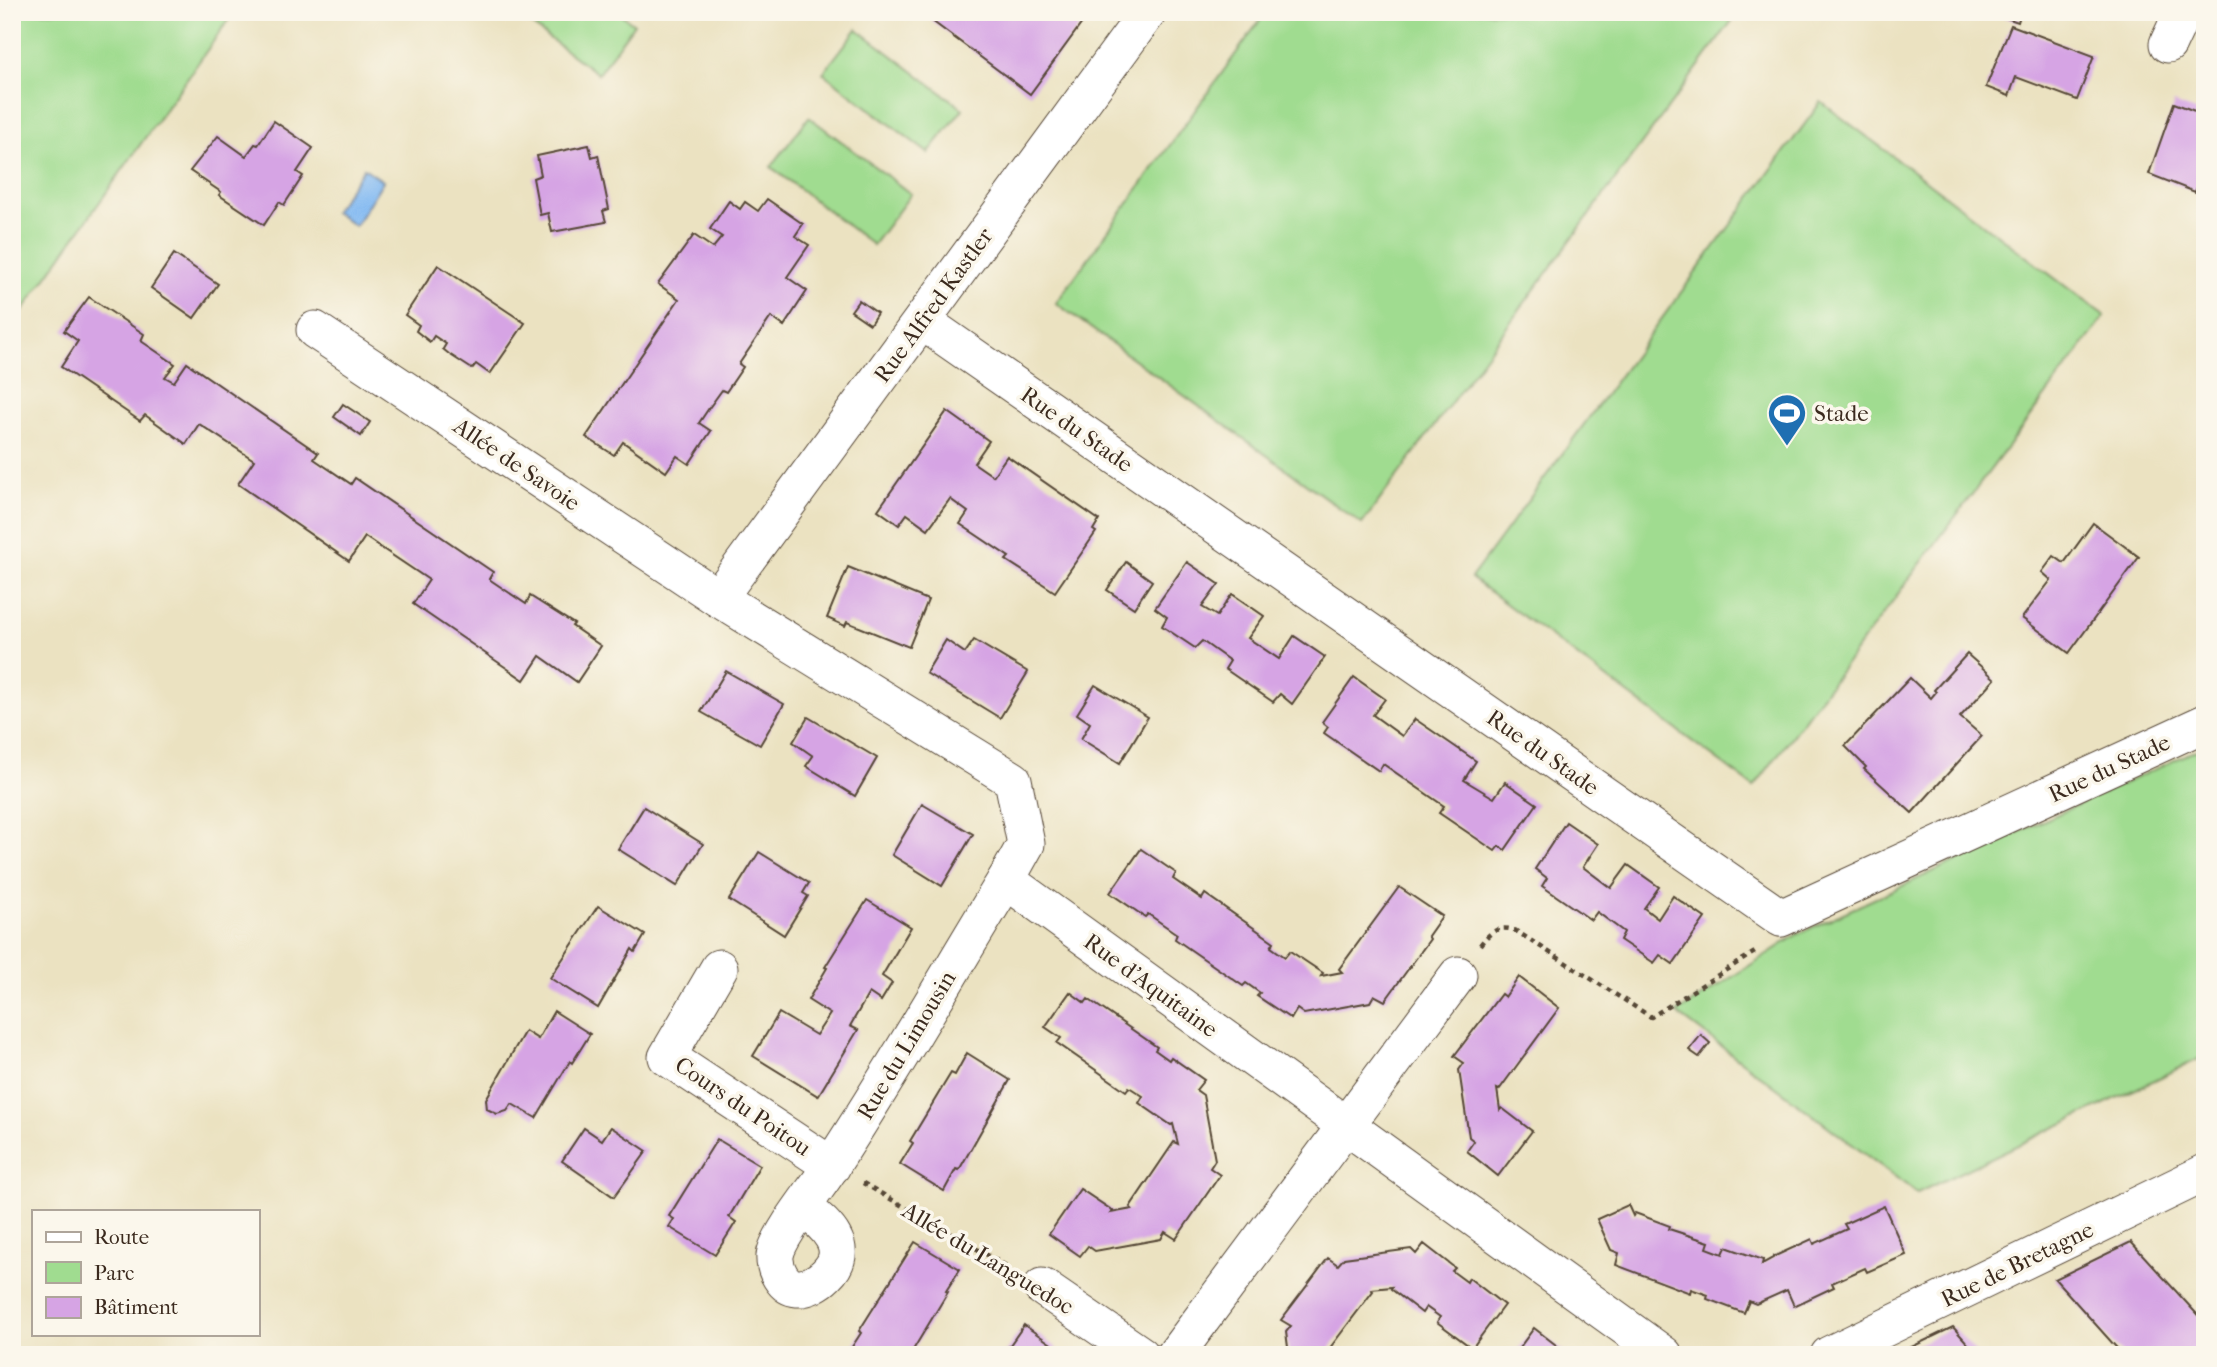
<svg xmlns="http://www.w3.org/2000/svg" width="2217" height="1367" font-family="'IM FELL French Canon',serif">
<rect width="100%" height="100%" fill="#fbf7ec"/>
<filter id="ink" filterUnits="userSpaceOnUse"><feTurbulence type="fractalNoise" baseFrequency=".0143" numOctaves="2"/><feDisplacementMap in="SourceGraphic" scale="14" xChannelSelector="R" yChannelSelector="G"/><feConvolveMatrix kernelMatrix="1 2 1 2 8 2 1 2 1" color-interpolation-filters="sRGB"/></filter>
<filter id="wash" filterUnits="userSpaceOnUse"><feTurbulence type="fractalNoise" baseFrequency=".00686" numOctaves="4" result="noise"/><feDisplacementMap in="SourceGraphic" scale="28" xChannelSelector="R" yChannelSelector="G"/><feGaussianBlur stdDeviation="1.57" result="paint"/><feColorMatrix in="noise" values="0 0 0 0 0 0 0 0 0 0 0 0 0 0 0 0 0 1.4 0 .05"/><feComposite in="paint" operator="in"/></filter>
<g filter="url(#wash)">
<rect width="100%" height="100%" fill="#ebe2c1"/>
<g fill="#a0dc90" stroke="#6e8357" stroke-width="2">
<path d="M12,12H234L12,326Z"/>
<path d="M514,12H618L634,24L598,74Z"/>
<path d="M1266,12H1735L1737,14L1362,524L1056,303Z"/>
<path d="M857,29L963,109L928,153L823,73Z"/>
<path d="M1821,102L2105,316L1754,787L1471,578Z"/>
<path d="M809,117L911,194L873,245L771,167Z"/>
<path d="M2205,746V1056L1917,1193L1677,1013L1798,934Z"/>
</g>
<path fill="#82b9f2" stroke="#5e7288" stroke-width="2" d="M364,168L383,181L355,226L334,212Z"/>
<g id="blocks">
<g fill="#d6a4e4">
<path d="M920,12H1090L1030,94Z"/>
<path d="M1989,12H2021L2018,22Z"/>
<path d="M2011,25L2094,56L2077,100L2016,77L2009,96L1986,87Z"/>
<path d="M2174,103L2205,115V167L2195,192L2149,174Z"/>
<path d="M274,121L313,148L297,172L303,176L284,205L279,202L264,225L219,195L221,192L190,171L218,136L246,156L255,144L258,145Z"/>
<path d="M589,145L592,157L598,155L609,209L603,211L606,222L552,232L548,213L540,215L533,178L541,175L537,156Z"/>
<path d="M767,199L803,224L795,236L809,245L787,277L807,291L784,326L771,317L739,364L743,367L726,392L722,390L709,408L699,423L711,431L689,464L677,456L666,472L623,442L614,455L586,437L679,299L658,284L694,235L713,248L722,237L710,229L729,201L740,209L745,202L758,211Z"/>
<path d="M174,254L218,284L194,318L151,288Z"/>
<path d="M438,265L525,323L490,374L476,364L472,369L449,354L443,349L446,344L434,336L430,342L416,331L419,325L405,315Z"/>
<path d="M89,297L144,334L141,341L175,364L165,377L174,382L187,363L318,453L314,459L351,484L355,478L493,572L489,579L526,604L530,596L574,624L572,626L601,646L577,682L540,656L524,680L413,604L429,580L365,537L349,561L238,484L254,460L199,424L186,444L145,415L140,421L61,367L78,341L64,331Z"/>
<path d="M859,300L877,313L870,324L851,311Z"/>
<path d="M343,404L370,422L361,436L334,417Z"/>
<path d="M947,411L989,441L974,463L993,476L1007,456L1099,520L1093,530L1096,532L1055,592L1006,560L1009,557L960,524L968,512L950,499L928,529L907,514L899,525L878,510Z"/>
<path d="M2093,523L2139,557L2069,653L2022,618L2051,580L2042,572L2054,556L2064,563Z"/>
<path d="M1126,562L1152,581L1134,608L1107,590Z"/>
<path d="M1187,562L1219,584L1202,607L1217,616L1232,594L1264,616L1248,638L1279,659L1294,636L1325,657L1292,704L1280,694L1273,702L1225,669L1230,661L1202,641L1195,648L1162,626L1167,617L1155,608Z"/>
<path d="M848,567L928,600L909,647L847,622L845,626L827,618Z"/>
<path d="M946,640L965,653L974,640L1028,672L1000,718L926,673Z"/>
<path d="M1967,654L1995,679L1960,717L1982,736L1912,813L1864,769L1866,767L1845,746L1910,678L1931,698L1936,692L1934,690Z"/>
<path d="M726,671L784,704L760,745L701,712Z"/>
<path d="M1354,677L1385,699L1373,715L1402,736L1415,719L1476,761L1464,780L1494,798L1505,782L1537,804L1505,850L1499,846L1495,851L1439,813L1444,806L1383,764L1379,771L1324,733L1328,727L1322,722Z"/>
<path d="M1095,685L1148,717L1120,763L1081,739L1090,723L1077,714Z"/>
<path d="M808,717L877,758L855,796L806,766L813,756L793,742Z"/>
<path d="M922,804L973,834L942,886L892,855Z"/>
<path d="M644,807L703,844L677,886L618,849Z"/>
<path d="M1566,822L1598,844L1583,867L1611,888L1628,865L1659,887L1644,908L1658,919L1673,896L1705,918L1673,964L1660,955L1654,963L1620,940L1624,932L1597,912L1591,920L1542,886L1547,878L1535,869Z"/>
<path d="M1141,849L1176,873L1173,879L1202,899L1205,894L1274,942L1271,947L1285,957L1290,951L1323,973L1321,976L1342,972L1339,969L1399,887L1442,916L1428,936L1430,939L1385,1001L1374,995L1370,1002L1304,1014L1297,1009L1291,1019L1257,996L1260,993L1246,983L1243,986L1175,939L1177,934L1148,914L1145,917L1110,893Z"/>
<path d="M759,852L809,883L803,893L808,896L784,935L729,900Z"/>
<path d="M867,900L911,927L882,976L892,983L881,1001L869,993L850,1026L858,1030L818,1096L753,1056L779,1013L816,1035L830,1014L808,1000L827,968L825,967Z"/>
<path d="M598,906L645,935L635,952L632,949L598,1008L550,978Z"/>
<path d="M1519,977L1559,1008L1499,1090L1497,1089L1500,1110L1502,1108L1532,1131L1498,1176L1467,1151L1474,1141L1469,1137L1459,1070L1464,1063L1454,1056L1501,994L1505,997Z"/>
<path d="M1070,992L1085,1003L1088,999L1157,1047L1155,1050L1169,1060L1171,1057L1204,1080L1196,1090L1203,1095L1215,1160L1210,1168L1220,1175L1176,1239L1165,1232L1161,1239L1095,1251L1088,1246L1080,1256L1049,1234L1080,1189L1113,1211L1111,1213L1132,1209L1130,1207L1174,1142L1178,1144L1173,1124L1171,1125L1139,1103L1143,1096L1129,1087L1126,1091L1057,1043L1061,1038L1045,1027Z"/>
<path d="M554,1011L590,1034L572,1063L570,1061L536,1118L512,1104L507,1111L497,1114L487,1109L486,1099L525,1031L538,1039Z"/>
<path d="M1701,1035L1710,1043L1699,1057L1689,1050Z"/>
<path d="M967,1053L1010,1080L959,1170L956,1169L944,1191L900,1164L913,1143L910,1141L951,1073L955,1075Z"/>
<path d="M611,1127L647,1151L614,1197L562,1161L584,1128L602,1140Z"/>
<path d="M717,1139L760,1165L729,1217L736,1222L715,1255L669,1227L674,1219L669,1216Z"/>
<path d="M1628,1205L1633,1216L1635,1213L1670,1226L1669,1229L1709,1242L1707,1248L1723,1254L1726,1247L1763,1260L1762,1264L1773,1258V1257L1812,1239L1814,1244L1847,1229L1844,1224L1884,1206L1906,1255L1867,1272L1865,1268L1832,1283L1834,1287L1794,1306L1787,1290L1756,1304L1749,1301L1744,1313L1707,1299L1708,1295L1691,1289L1690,1293L1616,1265L1619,1253L1611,1250L1597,1219Z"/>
<path d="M915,1242L960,1269L946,1291L948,1292L910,1355H851L848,1353L861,1333L859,1331Z"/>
<path d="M2131,1242L2205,1323V1355H2123L2055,1279Z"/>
<path d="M1424,1244L1455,1268L1452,1271L1467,1282L1469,1278L1504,1305L1472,1348L1437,1322L1440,1317L1426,1307L1422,1313L1391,1289L1392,1287L1371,1289L1373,1291L1326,1353L1323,1351L1324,1355H1289L1286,1332L1291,1326L1281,1320L1328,1258L1338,1265L1344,1258L1411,1249L1416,1254Z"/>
<path d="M1024,1325L1057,1348L1052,1355H1003Z"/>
<path d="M1953,1327L1978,1355H1895Z"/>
<path d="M1534,1328L1569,1355H1514Z"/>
</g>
</g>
</g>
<g filter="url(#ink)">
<use href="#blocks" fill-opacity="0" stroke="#554636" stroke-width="2"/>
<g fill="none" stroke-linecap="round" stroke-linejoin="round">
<g stroke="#554636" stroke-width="39">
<g id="street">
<path d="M2168,44L2183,12"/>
<path d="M922,321L1781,918L2205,723"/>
<path d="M315,330L718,598L1013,780L1026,844L1006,880L1664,1355"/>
<path d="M718,598L1148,12"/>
<path d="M719,968L667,1057L832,1166"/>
<path d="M803,1208C826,1224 853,1249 826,1275C819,1282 807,1289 797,1288C783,1287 774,1269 775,1256C777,1236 819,1186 831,1166C892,1073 948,975 1006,880"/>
<path d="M1042,1287L1141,1355"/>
<path d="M1175,1355L1458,975"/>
<path d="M1829,1355L2205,1173"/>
</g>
</g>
<g stroke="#554636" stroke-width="4.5" stroke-dasharray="5 5" stroke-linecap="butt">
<path d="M1480,945C1490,932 1499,924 1516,931L1651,1017L1758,950"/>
<path d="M863,1183L1010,1268"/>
</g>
<use href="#street" stroke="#fff" stroke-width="37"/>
</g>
</g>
<defs>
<g id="stadium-pin" transform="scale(2.0125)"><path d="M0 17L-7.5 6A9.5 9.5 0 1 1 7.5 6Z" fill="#1f6fb2" stroke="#fbf7ec"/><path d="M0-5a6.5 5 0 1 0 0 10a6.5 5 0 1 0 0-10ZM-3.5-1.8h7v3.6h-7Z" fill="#fff"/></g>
</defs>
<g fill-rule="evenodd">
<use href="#stadium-pin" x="1787" y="413"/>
</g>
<g text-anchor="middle" stroke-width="7" stroke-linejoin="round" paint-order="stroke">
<g font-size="23" fill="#3b2a1e" stroke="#fbf7ec">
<text transform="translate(933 305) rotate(-54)" y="8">Rue Alfred Kastler</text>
<text transform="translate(1077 429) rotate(35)" y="8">Rue du Stade</text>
<text transform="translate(517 464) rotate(34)" y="8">Allée de Savoie</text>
<text transform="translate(1543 752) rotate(35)" y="8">Rue du Stade</text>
<text transform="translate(2109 768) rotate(-25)" y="8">Rue du Stade</text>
<text transform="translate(1151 985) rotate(36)" y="8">Rue d'Aquitaine</text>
<text transform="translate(906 1045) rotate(-59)" y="8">Rue du Limousin</text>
<text transform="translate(743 1106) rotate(34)" y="8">Cours du Poitou</text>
<text transform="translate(988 1258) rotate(31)" y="8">Allée du Languedoc</text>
<text transform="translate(2017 1264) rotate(-26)" y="8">Rue de Bretagne</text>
</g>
<g font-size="23" fill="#3b2a1e" stroke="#fbf7ec" text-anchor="start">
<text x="1814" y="421">Stade</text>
</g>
</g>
<rect width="2217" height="1367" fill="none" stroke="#fbf7ec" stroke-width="42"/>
<rect x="32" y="1210" width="228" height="126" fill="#fbf7ec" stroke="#aea59a" stroke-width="2"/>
<rect x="46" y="1232" width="35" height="10" fill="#ffffff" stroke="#aea59a" stroke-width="2"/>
<text x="94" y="1244" font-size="21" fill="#3b2a1e">Route</text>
<rect x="46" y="1262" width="35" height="21" fill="#a0dc90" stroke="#aea59a" stroke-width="2"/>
<text x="94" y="1280" font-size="21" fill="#3b2a1e">Parc</text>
<rect x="46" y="1297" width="35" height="21" fill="#d6a4e4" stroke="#aea59a" stroke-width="2"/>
<text x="94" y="1314" font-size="21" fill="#3b2a1e">Bâtiment</text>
</svg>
